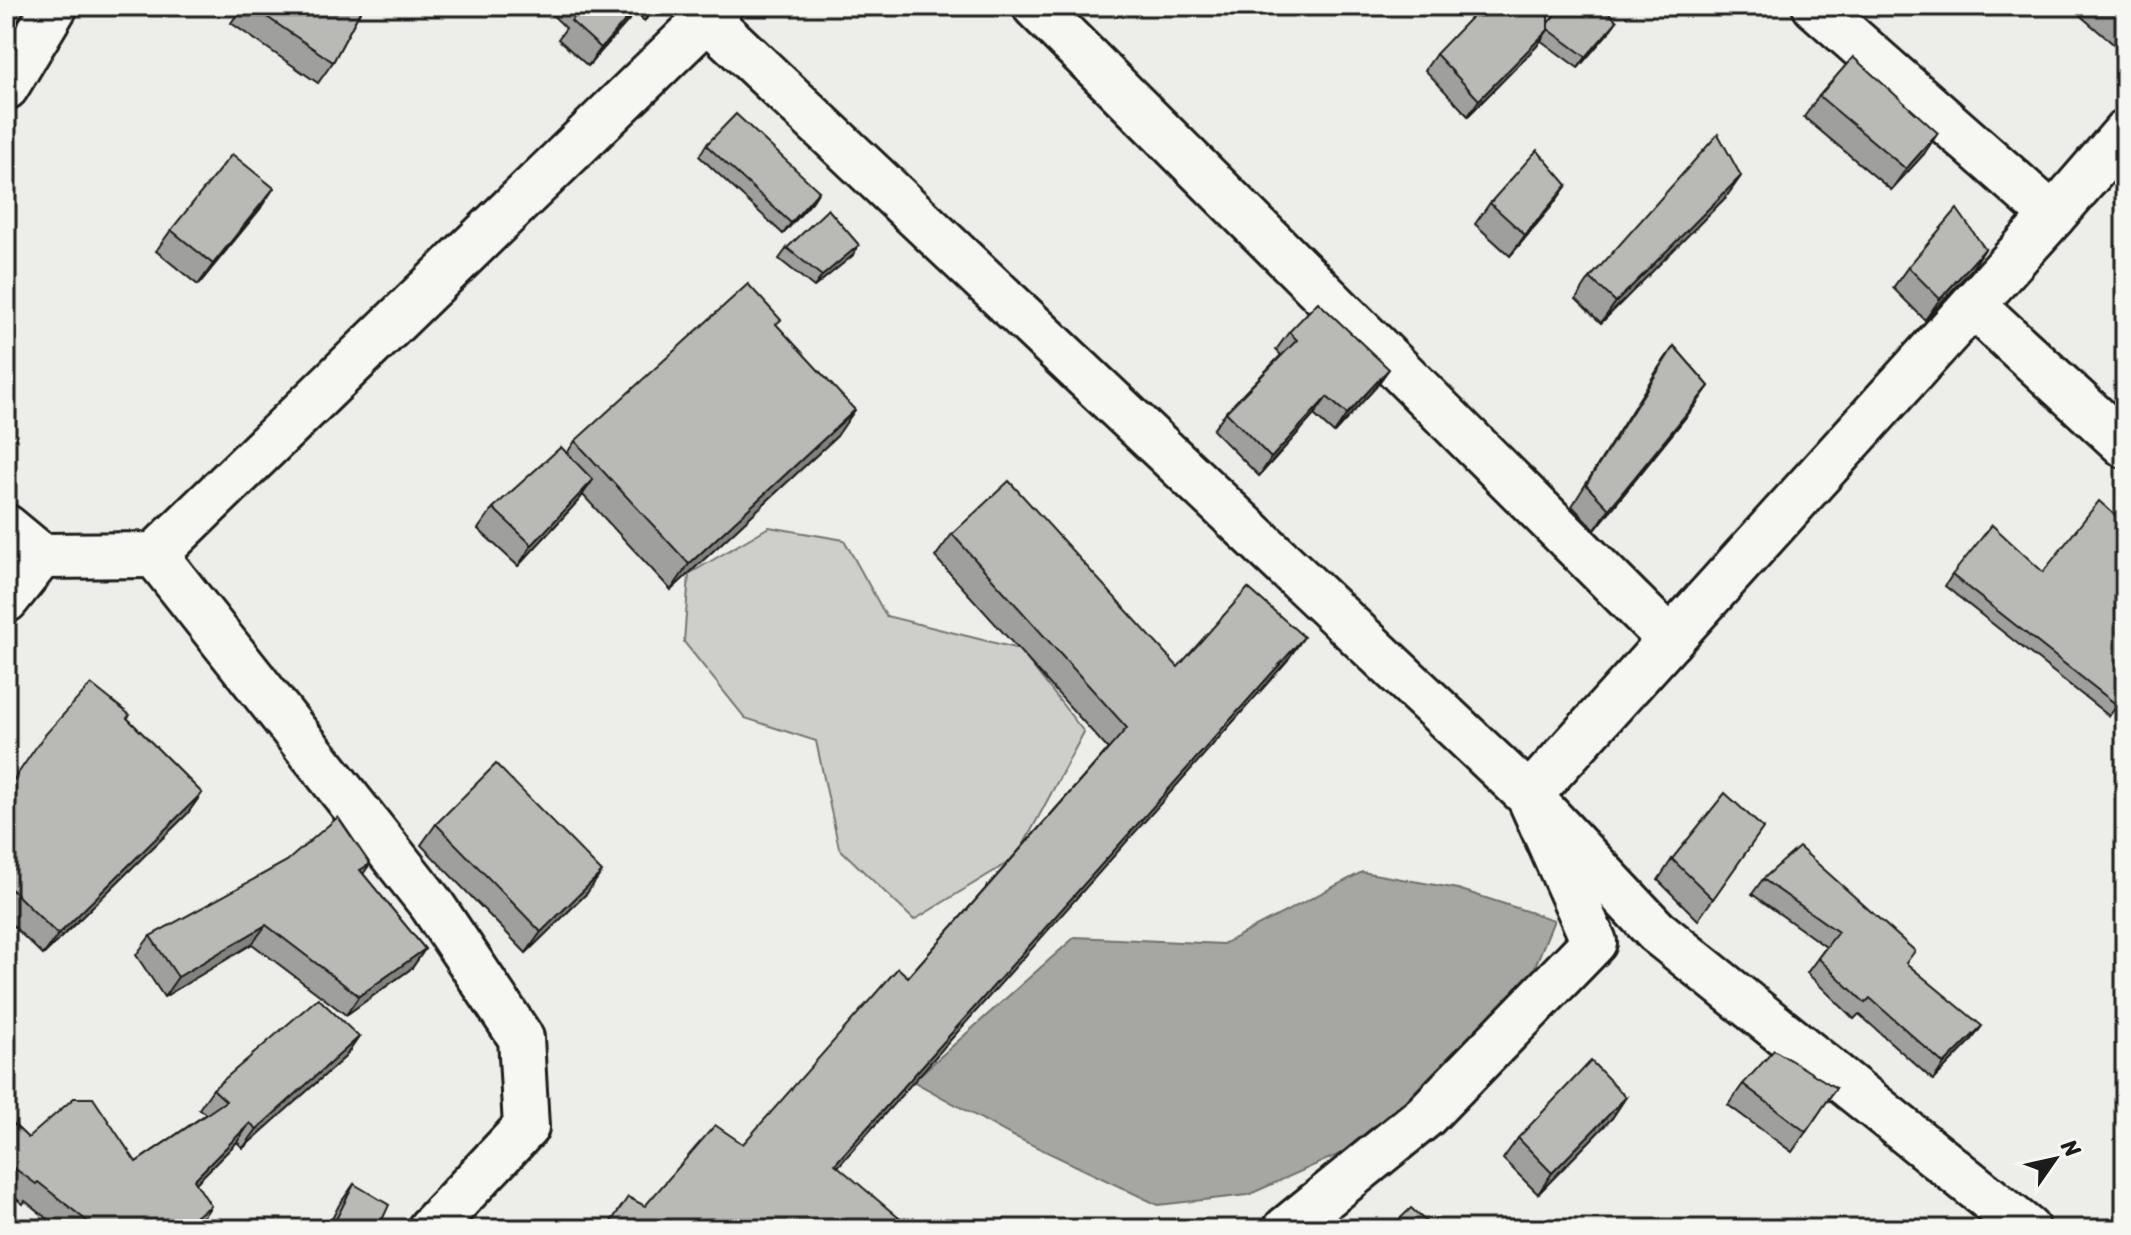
<svg xmlns="http://www.w3.org/2000/svg" width="2131" height="1235" font-family="Sriracha,sans-serif">
<rect width="100%" height="100%" fill="#edede9"/>
<filter id="ink" filterUnits="userSpaceOnUse"><feTurbulence type="fractalNoise" baseFrequency=".0125" numOctaves="2"/><feDisplacementMap in="SourceGraphic" scale="16" xChannelSelector="R" yChannelSelector="G"/><feConvolveMatrix kernelMatrix="1 2 1 2 8 2 1 2 1" color-interpolation-filters="sRGB"/></filter>
<g filter="url(#ink)">
<path fill="#cececb" stroke="#757574" stroke-width="2" d="M769,527L844,540L886,616L1019,649L1084,732L1017,857L914,920L839,848L816,741L745,718L684,642L689,574Z"/>
<path fill="#a6a6a3" stroke="#6f6f6d" stroke-width="2" d="M1362,872L1458,889L1554,920L1527,986L1366,1142L1248,1195L1158,1205L1007,1133L913,1081L1075,937L1223,944Z"/>
<g fill="none" stroke-linecap="round" stroke-linejoin="round">
<g stroke="#1c1c1c" stroke-width="50">
<g id="minor">
<path d="M1035,6L1670,640"/>
<path d="M1815,6L2053,216"/>
<path d="M708,19L1529,796L1656,931L2027,1229"/>
<path d="M6,87L55,6"/>
<path d="M1973,305L2125,445"/>
<path d="M6,527L41,556L155,555L720,6"/>
<path d="M155,555L432,905L521,1038L526,1127L430,1229"/>
<path d="M6,600L41,556"/>
<path d="M1286,1229L1425,1116L1594,942L1529,796L2053,216L2125,133"/>
</g>
</g>
<use href="#minor" stroke="#f6f6f2" stroke-width="44"/>
</g>
<g fill="#9f9f9d" stroke="#1c1c1c" stroke-width="2">
<path d="M243,6H363L333,62L318,83L231,23Z"/>
<path d="M543,6H659L644,21L636,12L588,66L558,39L566,28Z"/>
<path d="M2069,6H2125V54Z"/>
<path d="M1548,23L1609,32L1578,68L1540,40L1537,46L1468,116L1425,70L1436,54Z"/>
<path d="M1819,96L1924,154L1891,190L1804,117Z"/>
<path d="M706,145L819,191L812,202L783,234L699,156Z"/>
<path d="M1741,176L1726,197L1601,323L1576,299L1590,278Z"/>
<path d="M1567,185L1552,206L1510,256L1475,224L1490,203Z"/>
<path d="M260,209L198,285L156,251L171,230Z"/>
<path d="M787,248L852,256L814,287L779,259Z"/>
<path d="M1985,249L1971,270L1925,320L1893,288L1908,267Z"/>
<path d="M777,326L837,436L671,590L583,495L578,501L518,566L478,529L493,508L567,453L575,441Z"/>
<path d="M1289,332L1376,387L1334,433L1314,415L1259,476L1213,430L1226,412L1281,355L1276,350Z"/>
<path d="M1674,346L1709,386L1694,407L1595,530L1572,506L1659,367Z"/>
<path d="M952,534L1178,667L1287,661L838,1166L645,1206L743,1144L908,977L1108,749L935,557Z"/>
<path d="M2043,572L2125,696L2109,716L1945,586L1952,575Z"/>
<path d="M127,718L202,793L187,814L43,955L6,919V790Z"/>
<path d="M436,824L587,893L526,953L421,845Z"/>
<path d="M1763,828L1698,920L1658,880L1672,859Z"/>
<path d="M363,874L425,949L412,968L346,1015L252,944L164,997L136,955L150,936Z"/>
<path d="M1763,879L1906,963L1971,1041L1933,1080L1859,1014L1854,1019L1807,973L1826,947L1752,894Z"/>
<path d="M359,1037L345,1057L243,1148L237,1142L196,1183L198,1225L192,1229H60L25,1201L23,1204L6,1191V1117L28,1138L136,1162L206,1114L199,1109L213,1089Z"/>
<path d="M1743,1084L1836,1088L1792,1152L1728,1105Z"/>
<path d="M1626,1097L1612,1118L1538,1194L1503,1159L1518,1138Z"/>
<path d="M354,1184L378,1229H327L339,1205Z"/>
</g>
<g fill="#82827f" stroke="#1c1c1c" stroke-width="2">
<path d="M638,6H640L636,12L588,66L601,48Z"/>
<path d="M654,6H659L644,21Z"/>
<path d="M1617,21L1609,32L1578,68L1586,57Z"/>
<path d="M1548,30L1537,46L1468,116L1479,100Z"/>
<path d="M1938,133L1924,154L1891,190L1906,169Z"/>
<path d="M1741,176L1726,197L1601,323L1616,302Z"/>
<path d="M1567,185L1552,206L1510,256L1525,235Z"/>
<path d="M274,188L260,209L198,285L213,264Z"/>
<path d="M819,191L812,202L783,234L791,223Z"/>
<path d="M859,245L852,256L814,287L822,276Z"/>
<path d="M1985,249L1971,270L1925,320L1940,299Z"/>
<path d="M1389,369L1376,387L1334,433L1347,414Z"/>
<path d="M1709,386L1694,407L1595,530L1609,509Z"/>
<path d="M1327,397L1314,415L1259,476L1271,458Z"/>
<path d="M855,410L837,436L671,590L689,564Z"/>
<path d="M593,480L578,501L518,566L532,545Z"/>
<path d="M1304,637L1287,661L819,1188L835,1164Z"/>
<path d="M202,793L187,814L43,955L58,935Z"/>
<path d="M370,864L357,883L360,870Z"/>
<path d="M602,872L587,893L526,953L541,932Z"/>
<path d="M266,925L252,944L164,997L178,977Z"/>
<path d="M425,949L412,968L346,1015L359,996Z"/>
<path d="M1982,1026L1971,1041L1933,1080L1944,1064Z"/>
<path d="M359,1037L345,1057L243,1148L257,1129Z"/>
<path d="M1626,1097L1612,1118L1538,1194L1552,1173Z"/>
<path d="M250,1123L237,1142L180,1199L194,1180Z"/>
<path d="M211,1206L198,1225L192,1229H176Z"/>
</g>
<g fill="#b9b9b6" stroke="#1c1c1c" stroke-width="2">
<path d="M6,6H27L6,41Z"/>
<path d="M251,6H363L333,62Z"/>
<path d="M575,6H638L601,48L571,21L580,10Z"/>
<path d="M1482,6H1548V30L1479,100L1436,54Z"/>
<path d="M1562,6H1602L1617,21L1586,57L1548,29V23Z"/>
<path d="M2108,6H2125V21Z"/>
<path d="M1853,57L1938,133L1906,169L1819,96Z"/>
<path d="M736,114L819,191L791,223L706,145Z"/>
<path d="M1718,134L1741,176L1616,302L1590,278Z"/>
<path d="M1537,150L1567,185L1525,235L1490,203Z"/>
<path d="M232,154L274,188L213,264L171,230Z"/>
<path d="M828,209L859,245L822,276L787,248Z"/>
<path d="M1957,209L1985,249L1940,299L1908,267Z"/>
<path d="M748,284L781,320L776,324L855,410L689,564L575,441Z"/>
<path d="M1318,302L1389,369L1347,414L1327,397L1271,458L1226,412L1297,340L1289,332Z"/>
<path d="M1674,346L1709,386L1609,509L1586,485Z"/>
<path d="M561,447L593,480L532,545L493,508Z"/>
<path d="M1009,481L1178,667L1248,588L1304,637L835,1164L912,1229H606L628,1197L645,1206L715,1125L743,1144L898,968L908,977L1127,728L952,534Z"/>
<path d="M2099,501L2125,524V695L2117,705L1952,575L1992,525L2043,572Z"/>
<path d="M91,684L130,715L127,718L202,793L58,935L6,884V791L43,737Z"/>
<path d="M496,764L602,872L541,932L436,824Z"/>
<path d="M1725,793L1763,828L1713,899L1672,859Z"/>
<path d="M338,817L370,864L360,870L425,949L359,996L266,925L178,977L150,936L287,861Z"/>
<path d="M1799,847L1915,951L1906,963L1982,1026L1944,1064L1870,998L1865,1003L1818,958L1838,932L1763,879Z"/>
<path d="M318,998L359,1037L257,1129L250,1123L194,1180L211,1206L176,1229H97L38,1182L36,1184L6,1162V1117L28,1138L74,1098H93L136,1162L226,1101L213,1089Z"/>
<path d="M1774,1050L1836,1088L1806,1132L1743,1084Z"/>
<path d="M1591,1061L1626,1097L1552,1173L1518,1138Z"/>
<path d="M354,1184L389,1205L378,1229H331Z"/>
<path d="M1411,1208L1434,1229H1389Z"/>
</g>
</g>
<rect width="2131" height="1235" fill="none" stroke="#f6f6f2" stroke-width="32"/>
<rect x="16" y="16" width="2099" height="1203" fill="none" stroke="#1c1c1c" stroke-width="3" filter="url(#ink)"/>
<g transform="translate(2055 1159) rotate(56)" stroke="#f6f6f2" stroke-width="6" paint-order="stroke">
<path d="M0-6L14 30L0 20L-14 30Z" fill="#1c1c1c"/>
<text y="-12" font-size="22" font-weight="bold" text-anchor="middle" fill="#1c1c1c">N</text>
</g>
</svg>
